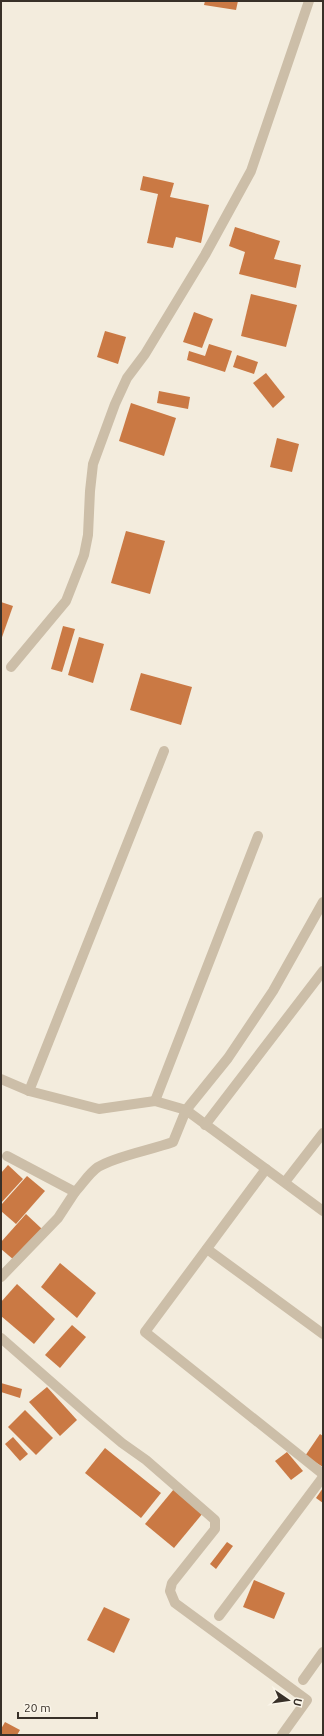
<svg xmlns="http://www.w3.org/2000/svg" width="324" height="1736" font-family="Ubuntu,sans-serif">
<rect width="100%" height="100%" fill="#f3ecdd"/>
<g fill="#ca7944">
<path d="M205,1H238L236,10L204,5Z"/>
<path d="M143,176L174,183L170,197L209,205L201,243L176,237L173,248L147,243L158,194L140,190Z"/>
<path d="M235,227L280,241L274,259L301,265L296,288L239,274L245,252L229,246Z"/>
<path d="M251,294L297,305L286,347L241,336Z"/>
<path d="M194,312L213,319L202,348L183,342Z"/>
<path d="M105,331L126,337L118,364L97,357Z"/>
<path d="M209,344L232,351L225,372L187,360L189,351L205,356Z"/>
<path d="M237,355L258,362L254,374L233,367Z"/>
<path d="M266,373L285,397L273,408L253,383Z"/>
<path d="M159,391L190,397L188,409L157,403Z"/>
<path d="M131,403L176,418L164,456L119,441Z"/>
<path d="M277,438L299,444L292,472L270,467Z"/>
<path d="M126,531L165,541L150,594L111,583Z"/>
<path d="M1,602L13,606L1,640Z"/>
<path d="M63,626L75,629L62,672L51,669Z"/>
<path d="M79,637L104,644L93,683L68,675Z"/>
<path d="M141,673L192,687L181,725L130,710Z"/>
<path d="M8,1165L23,1179L1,1203V1173Z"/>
<path d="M27,1176L45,1191L16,1224L1,1211V1205Z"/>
<path d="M26,1214L42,1229L14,1260L1,1249V1242Z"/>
<path d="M60,1263L96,1293L77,1318L41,1287Z"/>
<path d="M17,1284L55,1319L34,1344L1,1316V1302Z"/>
<path d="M72,1325L86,1337L60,1368L45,1355Z"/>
<path d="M1,1383L22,1389L20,1398L1,1392Z"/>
<path d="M47,1387L77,1420L60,1436L29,1402Z"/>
<path d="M25,1410L53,1438L36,1455L8,1427Z"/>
<path d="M320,1434L323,1436V1467L305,1456Z"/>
<path d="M13,1437L28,1454L20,1461L5,1444Z"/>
<path d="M105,1448L161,1493L141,1518L85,1473Z"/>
<path d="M287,1452L303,1471L291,1480L275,1461Z"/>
<path d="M323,1488V1503L316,1498Z"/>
<path d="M174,1489L203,1513L174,1548L145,1524Z"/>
<path d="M227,1542L233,1546L216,1569L210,1564Z"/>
<path d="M254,1580L285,1593L274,1619L243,1607Z"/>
<path d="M104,1607L130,1619L114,1653L87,1640Z"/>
<path d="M5,1722L20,1730L17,1735H1V1729Z"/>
</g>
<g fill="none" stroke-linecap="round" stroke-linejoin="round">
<g stroke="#ccbea8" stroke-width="10">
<path d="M11,667L66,601L84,555L88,535L90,491L93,464L115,404L127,378L145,354L205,255L251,171L309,1"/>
<path d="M1,1079L29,1091L99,1109L155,1101L186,1110L323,1211"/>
<path d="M29,1091L164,751"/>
<path d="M155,1101L258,836"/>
<path d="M205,1125L323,971"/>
<path d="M266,1169L145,1332L323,1474"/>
<path d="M285,1182L323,1133"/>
<path d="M75,1192C82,1185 89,1173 98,1167C116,1156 151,1150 173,1142L186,1110L228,1058L273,991L323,902"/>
<path d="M207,1249L323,1334"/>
<path d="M1,1277L58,1218L75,1192L7,1156"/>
<path d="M1,1338L90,1416L122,1443L146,1460L215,1520V1529L172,1583L170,1591L175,1603L307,1700L282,1735"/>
<path d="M219,1616L323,1477"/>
<path d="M303,1680L323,1652"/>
</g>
</g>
<rect width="324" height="1736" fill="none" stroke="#383028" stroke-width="4"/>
<g transform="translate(288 1700) rotate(103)" stroke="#faf5e9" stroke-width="3" paint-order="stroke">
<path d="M0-3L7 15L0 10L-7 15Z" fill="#383028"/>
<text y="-6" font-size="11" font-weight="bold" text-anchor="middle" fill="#383028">U</text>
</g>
<path d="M18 1712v6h79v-6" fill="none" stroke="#383028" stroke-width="2"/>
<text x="24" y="1712" font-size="12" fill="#383028" stroke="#faf5e9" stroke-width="3" paint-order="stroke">20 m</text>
</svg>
